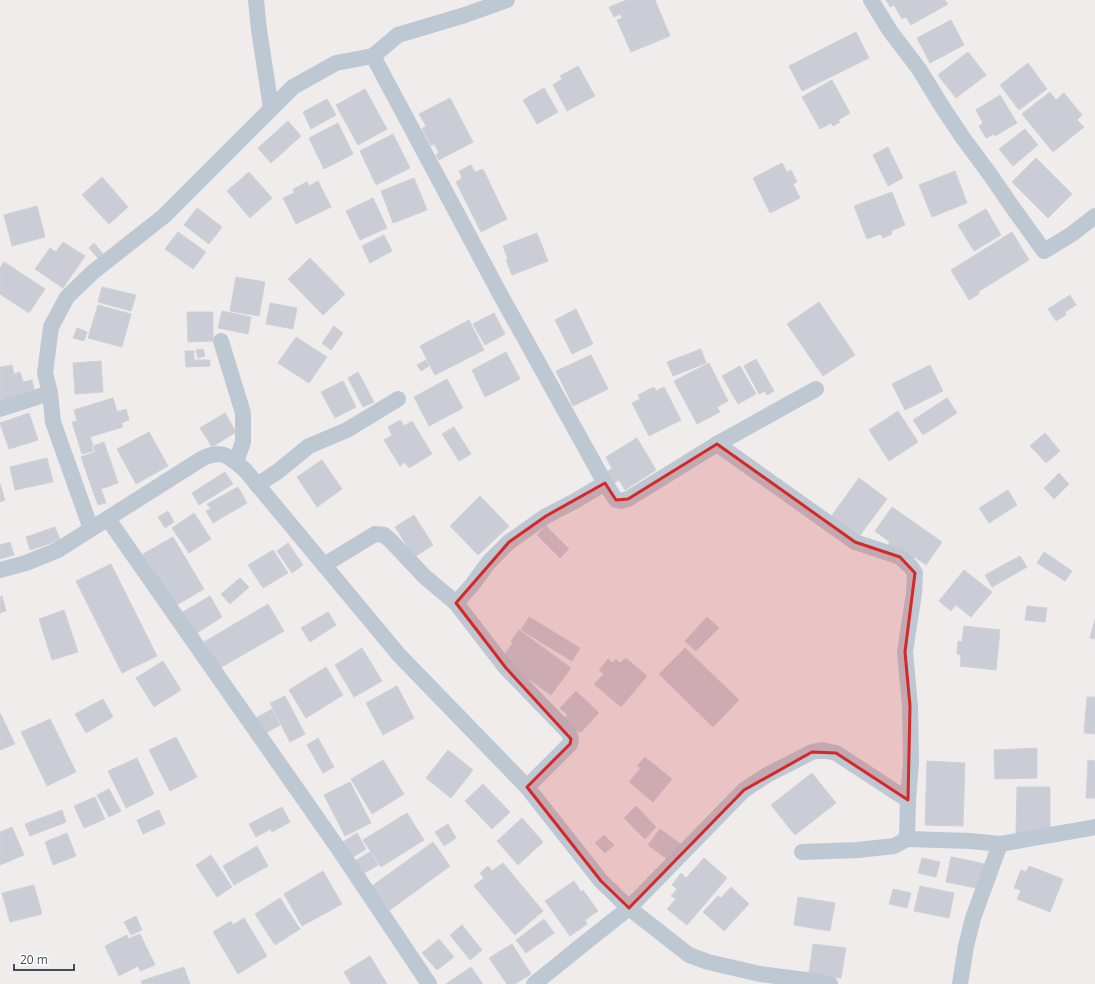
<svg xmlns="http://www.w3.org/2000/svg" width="1095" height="984" font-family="'Open Sans',sans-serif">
<rect width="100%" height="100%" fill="#efeceb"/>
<g fill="#cacdd5" stroke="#cfd1d9">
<path d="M627,0H655L670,36L631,52L617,20L622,18L620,14L614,17L609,7Z"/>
<path d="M886,0H945L948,4L911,25L906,17L902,19L894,5L890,7Z"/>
<path d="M951,20L964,45L930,63L917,38Z"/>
<path d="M856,32L869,58L802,91L789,66Z"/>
<path d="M968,52L986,75L956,98L938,75Z"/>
<path d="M1028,63L1047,89L1019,110L1000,85Z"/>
<path d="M578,66L595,96L567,111L553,85L562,79L560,76Z"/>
<path d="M832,80L850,113L838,120L840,122L833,126L831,123L820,129L802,97Z"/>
<path d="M544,88L558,112L537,124L523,100Z"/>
<path d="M365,89L387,129L358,145L336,105Z"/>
<path d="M1050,92L1056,100L1064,93L1082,115L1077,120L1084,127L1053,152L1022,114Z"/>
<path d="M1000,95L1017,123L995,136L994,134L986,138L979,126L983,123L976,110Z"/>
<path d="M450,98L473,142L439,160L436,155L439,153L434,144L431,146L422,129L426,126L419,114Z"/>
<path d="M327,99L336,115L311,129L303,112Z"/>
<path d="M288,121L301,136L271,163L258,148Z"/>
<path d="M338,123L353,154L324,169L309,138Z"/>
<path d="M1025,129L1038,145L1013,166L999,149Z"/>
<path d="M393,134L410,168L376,185L360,151Z"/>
<path d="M888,147L903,178L888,186L873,155Z"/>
<path d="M1036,158L1072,194L1048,218L1012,182Z"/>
<path d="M782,163L787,172L791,170L797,182L793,184L800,198L770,213L753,178Z"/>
<path d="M471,165L475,172L483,169L507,219L481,232L456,182L462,178L459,171Z"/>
<path d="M955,171L967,203L932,217L919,185Z"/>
<path d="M249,172L272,198L250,218L227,191Z"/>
<path d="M102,177L128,207L109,224L82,195Z"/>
<path d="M414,178L427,210L393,223L381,191Z"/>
<path d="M318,181L331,207L296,224L283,198L294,193L293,189L307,182L309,186Z"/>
<path d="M892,192L905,225L891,231L892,234L883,238L881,234L867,239L854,206Z"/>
<path d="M373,198L387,228L360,240L346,211Z"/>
<path d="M37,206L45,237L12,246L4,215Z"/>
<path d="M197,208L222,227L209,244L184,225Z"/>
<path d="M986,209L1001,235L974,251L958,225Z"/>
<path d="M178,232L206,252L193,269L165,249Z"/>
<path d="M1012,232L1029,260L978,292L979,294L969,300L951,270Z"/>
<path d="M537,233L548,261L512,275L506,260L508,259L503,246Z"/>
<path d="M384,235L392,251L370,263L362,246Z"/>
<path d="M63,242L85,256L63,288L35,269L50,248L56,252Z"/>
<path d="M94,243L103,254L98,258L89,248Z"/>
<path d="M310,258L345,294L323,315L288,279Z"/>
<path d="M4,262L45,289L29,313L0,294V268Z"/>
<path d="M236,277L265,282L259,316L230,311Z"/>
<path d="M102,287L136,295L131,311L98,302Z"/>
<path d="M1070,295L1076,305L1065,312L1066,315L1056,321L1048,309Z"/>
<path d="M819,302L855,355L823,376L787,324Z"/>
<path d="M270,303L297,308L293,329L266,324Z"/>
<path d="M98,305L131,314L122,347L88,338Z"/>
<path d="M576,309L593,344L572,354L555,320Z"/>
<path d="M222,311L251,317L248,334L218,328Z"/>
<path d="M187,312H213V341L188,342Z"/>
<path d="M494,313L505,334L485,345L473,324Z"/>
<path d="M469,320L484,350L435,375L420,346Z"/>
<path d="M334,326L343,333L331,350L322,343Z"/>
<path d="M77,328L87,332L84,341L73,338Z"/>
<path d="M296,337L327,357L309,383L278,363Z"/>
<path d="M203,349L205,356L198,358L196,350Z"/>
<path d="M701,349L706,363L673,376L667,362Z"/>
<path d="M185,351H194V360H210V366L186,367Z"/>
<path d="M506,352L520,379L485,397L472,370Z"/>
<path d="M591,355L608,389L573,406L556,371Z"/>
<path d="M756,359L774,391L767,395L765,391L759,394L744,366Z"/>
<path d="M426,360L429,366L421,371L417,365Z"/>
<path d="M101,361L103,392L75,394L73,363Z"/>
<path d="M709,363L728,401L717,407L720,412L697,424L674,381Z"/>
<path d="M12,365L14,374L20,372L23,382L32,380L35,393L0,401V367Z"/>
<path d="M930,365L943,391L905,410L892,384Z"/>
<path d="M740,366L756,394L738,404L722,376Z"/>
<path d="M358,372L374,402L363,407L348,378Z"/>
<path d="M447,379L463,408L429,426L414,397Z"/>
<path d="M343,381L356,407L335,418L321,392Z"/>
<path d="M654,387L656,391L664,387L681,420L649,436L632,403L640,399L638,395Z"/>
<path d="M113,398L117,412L126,409L129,420L121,423L123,427L90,437L93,445L91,446L93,451L82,454L72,422L77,421L74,410Z"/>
<path d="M947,398L957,413L923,435L913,420Z"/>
<path d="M898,411L918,442L889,461L869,430Z"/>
<path d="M29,413L38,440L9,449L0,423Z"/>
<path d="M225,413L236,432L212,447L200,428Z"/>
<path d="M400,420L404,426L412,421L432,454L409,468L405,462L400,466L384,440L392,435L388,427Z"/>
<path d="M454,427L471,454L459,461L442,434Z"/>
<path d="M149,432L168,466L136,484L117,449Z"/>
<path d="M1045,433L1060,451L1046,463L1030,446Z"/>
<path d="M637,438L656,470L625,490L619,480L613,484L606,472L612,469L606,457Z"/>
<path d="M104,442L118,483L101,489L106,503L98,505L81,457L95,452L93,446Z"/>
<path d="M47,458L53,482L15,490L10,467Z"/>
<path d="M322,460L342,489L317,507L297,477Z"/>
<path d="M225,472L233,484L199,505L192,493Z"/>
<path d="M1059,473L1069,484L1054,499L1044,488Z"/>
<path d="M859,478L887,499L858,538L830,518Z"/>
<path d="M0,484L5,500L0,502Z"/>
<path d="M238,487L247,503L213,523L206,511L211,509L207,504Z"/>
<path d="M1008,490L1017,505L989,523L979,508Z"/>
<path d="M480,496L509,526L478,555L450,526Z"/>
<path d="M892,507L942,542L926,565L915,557L912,561L888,544L890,542L875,531Z"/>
<path d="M168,511L174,522L165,528L158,517Z"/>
<path d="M194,513L211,539L189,553L172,528Z"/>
<path d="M414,515L433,545L414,557L395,527Z"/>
<path d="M546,526L569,549L560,558L537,535Z"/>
<path d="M55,527L60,540L30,550L26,537Z"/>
<path d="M173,537L204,589L175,606L143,554Z"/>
<path d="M10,542L14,555L0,559V545Z"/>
<path d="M288,543L303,565L292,573L277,551Z"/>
<path d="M273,550L288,573L263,588L248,565Z"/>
<path d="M1044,552L1072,571L1065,581L1037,563Z"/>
<path d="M1020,556L1027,567L992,587L985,575Z"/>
<path d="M111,564L157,656L122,673L76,581Z"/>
<path d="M964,570L992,592L971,617L956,605L951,611L939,601Z"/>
<path d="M240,578L249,587L230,604L221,594Z"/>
<path d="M2,596L6,611L0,613V597Z"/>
<path d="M210,596L222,617L194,635L181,613Z"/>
<path d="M268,604L284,631L220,668L204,642Z"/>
<path d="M1027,606L1047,608L1045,622L1025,620Z"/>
<path d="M64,610L78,652L52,660L39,619Z"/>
<path d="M328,612L336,625L310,642L301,628Z"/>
<path d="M529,617L580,648L572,661L521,630Z"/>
<path d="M707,617L719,628L696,651L685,641Z"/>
<path d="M1095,619V639L1090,638Z"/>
<path d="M964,626L1000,630L996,670L960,666L961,655L957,654L958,641L962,642Z"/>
<path d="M519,630L571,668L551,695L501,659L513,643L511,641Z"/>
<path d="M362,648L382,681L354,697L335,665Z"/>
<path d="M685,648L739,700L713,727L659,674Z"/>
<path d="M626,658L647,676L621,707L594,684L604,674L599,670L608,659L613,663L616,659L620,663Z"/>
<path d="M163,661L181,690L154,707L136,678Z"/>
<path d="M326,667L343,695L306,718L289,690Z"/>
<path d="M397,686L414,718L383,735L366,703Z"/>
<path d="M576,691L599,713L580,733L564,719L568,715L560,708Z"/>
<path d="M285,696L305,734L290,742L270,703Z"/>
<path d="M1087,697H1095V734L1084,733Z"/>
<path d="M103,699L113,717L86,733L75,714Z"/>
<path d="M272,709L280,725L264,734L254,719Z"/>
<path d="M0,713L15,744L0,750Z"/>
<path d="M50,719L76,772L47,786L21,732Z"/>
<path d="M176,737L197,777L170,791L149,750Z"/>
<path d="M318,738L334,767L323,773L307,745Z"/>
<path d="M1037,748V778L995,779L994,750Z"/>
<path d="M448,750L473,770L451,798L426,778Z"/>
<path d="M645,757L672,779L653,802L629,782L641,768L637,766Z"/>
<path d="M137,758L154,794L126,808L108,771Z"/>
<path d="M383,760L404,794L372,814L351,779Z"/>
<path d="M1088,760L1095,761V798H1086Z"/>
<path d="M927,761L965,763L963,826L925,825Z"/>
<path d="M812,773L836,803L795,835L771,805Z"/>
<path d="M350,782L371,823L345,836L324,795Z"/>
<path d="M483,784L510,812L492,829L465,801Z"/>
<path d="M1017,787H1050V833H1016Z"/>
<path d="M109,789L121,811L109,817L97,795Z"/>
<path d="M95,797L105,819L84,828L74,806Z"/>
<path d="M636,806L656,827L645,839L624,818Z"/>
<path d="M282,807L290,822L272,832L271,829L256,837L249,824Z"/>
<path d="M62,810L66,822L30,836L25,824Z"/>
<path d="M159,810L165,824L143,834L137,820Z"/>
<path d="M407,813L424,840L381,867L363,840Z"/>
<path d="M522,818L543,842L518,865L497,841Z"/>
<path d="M448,824L456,838L444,846L435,832Z"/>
<path d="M12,827L24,855L0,865V832Z"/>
<path d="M660,829L682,845L670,861L648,845Z"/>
<path d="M67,833L76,856L53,865L45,842Z"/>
<path d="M357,833L366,849L350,859L340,844Z"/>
<path d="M604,835L614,845L605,853L595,843Z"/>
<path d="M433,842L450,866L390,910L372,886Z"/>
<path d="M257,846L268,866L234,885L223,866Z"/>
<path d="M370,852L378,865L361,875L353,862Z"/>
<path d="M211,855L232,887L217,897L196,865Z"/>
<path d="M951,857L986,864L981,889L946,882Z"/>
<path d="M704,858L727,878L687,925L667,909L676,899L671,896L677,889L672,885L681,873L686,878Z"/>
<path d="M922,858L940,862L936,877L918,873Z"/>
<path d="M503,863L543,911L515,935L474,886L484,878L480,873L488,866L492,871Z"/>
<path d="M1029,866L1063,879L1050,912L1017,899L1021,890L1014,888L1021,870L1026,872Z"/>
<path d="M323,871L342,904L302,926L284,894Z"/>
<path d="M574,881L581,892L583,890L598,911L585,920L587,924L570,936L545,901Z"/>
<path d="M34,885L42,914L10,922L2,893Z"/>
<path d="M920,886L954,893L949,918L914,911Z"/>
<path d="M731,887L749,904L724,931L703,912L718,896L721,898Z"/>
<path d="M893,889L911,893L907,908L889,904Z"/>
<path d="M798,897L835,903L830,931L794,925Z"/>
<path d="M280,898L300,929L275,945L255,914Z"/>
<path d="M136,916L142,930L131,935L124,922Z"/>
<path d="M244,918L267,956L238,974L213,932L231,921L233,925Z"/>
<path d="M544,919L554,933L526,953L516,940Z"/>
<path d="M462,925L482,950L470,960L450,935Z"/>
<path d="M140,934L155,965L140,971L138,966L119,976L105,946L127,935L128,939Z"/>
<path d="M439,939L454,957L437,970L422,953Z"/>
<path d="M512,944L531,974L515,984H507L489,958Z"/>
<path d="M813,944L846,948L841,978L809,973Z"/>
<path d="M370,956L387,984H351L344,972Z"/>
<path d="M184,967L190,984H142L141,981Z"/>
<path d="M471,967L483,984H446Z"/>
</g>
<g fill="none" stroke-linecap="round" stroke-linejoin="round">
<g stroke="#bdc8d3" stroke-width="16">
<path d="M256,0L259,30L271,108"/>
<path d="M871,0L890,31L919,69L943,108L963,138L989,173L1013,208L1044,251L1072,234L1095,216"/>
<path d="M373,56L500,294L605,483L616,500L621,501L628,499L717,444L816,389"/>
<path d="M221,341L243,413V442L236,462"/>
<path d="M0,409L50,393"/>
<path d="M717,444L855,542L900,557L911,567L915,573L914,593L905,652L910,706L911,762L908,800L907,839L894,846L858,850L802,852"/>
<path d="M257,485L277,472L309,446L347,430L398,399"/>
<path d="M108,519L338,848L429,984"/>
<path d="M91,529L53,422L50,393L45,373L51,327L67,297L93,272L164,216L293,87L336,63L373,56L398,35L465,15L507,0"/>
<path d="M324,565L375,534L384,535L390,540L425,577L456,603L506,668L569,733L571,739L570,744L527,787"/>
<path d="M0,570L26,563L58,550L203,458C224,449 229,457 245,470L399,655L527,787L601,881L629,908L689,955L708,962L760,974L806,980L830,984"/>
<path d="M456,603L472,585L489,562L509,542L546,516L575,501L605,483"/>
<path d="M907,839L970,841L1000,844"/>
<path d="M534,984L586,942L629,908L744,790L767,775L812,752L822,750L836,753L908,800"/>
<path d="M960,984L966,946L973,918L1000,844L1095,827"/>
</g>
</g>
<path fill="#d62828" fill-opacity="0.2" stroke="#d62828" stroke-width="3" stroke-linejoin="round" d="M717,444L855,542L900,557L915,573L905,652L910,706L908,800L836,753L812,752L744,790L629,908L601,881L527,787L570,744L571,739L506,668L456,603L509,542L546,516L605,483L616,500L628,499Z"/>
<path d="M14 964v6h60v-6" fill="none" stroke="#424f5b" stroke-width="2"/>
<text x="20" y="964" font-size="12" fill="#424f5b" stroke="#ffffff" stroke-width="3" paint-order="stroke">20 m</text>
</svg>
